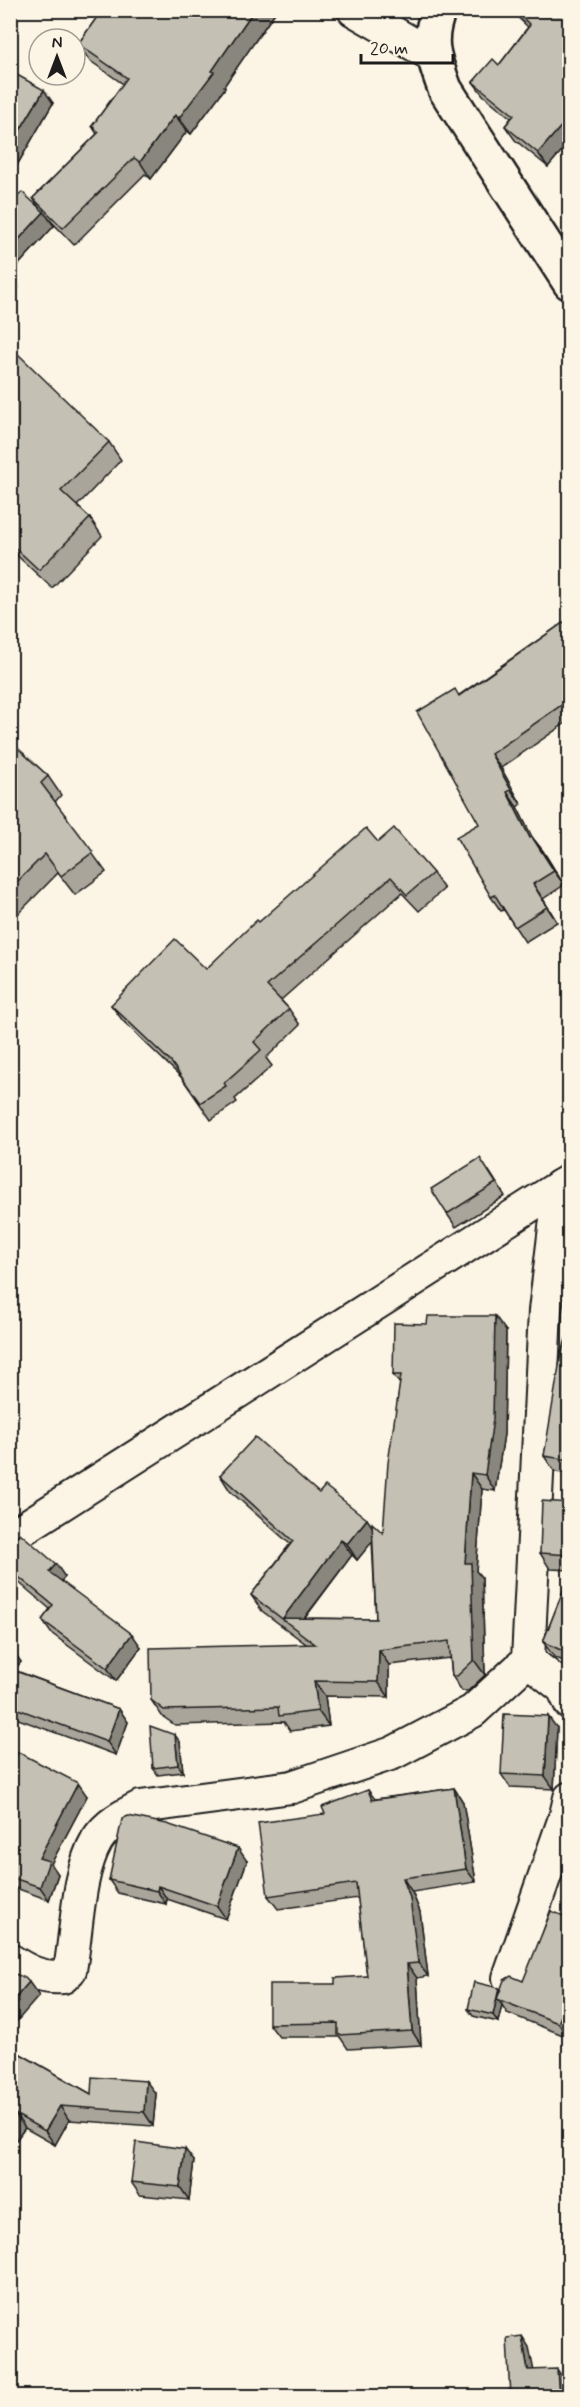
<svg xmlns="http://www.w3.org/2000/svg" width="580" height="2407" font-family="Mynerve,sans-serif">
<rect width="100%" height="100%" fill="#fcf5e5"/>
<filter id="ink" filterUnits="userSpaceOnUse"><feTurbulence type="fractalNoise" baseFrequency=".0167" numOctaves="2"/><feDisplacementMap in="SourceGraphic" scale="12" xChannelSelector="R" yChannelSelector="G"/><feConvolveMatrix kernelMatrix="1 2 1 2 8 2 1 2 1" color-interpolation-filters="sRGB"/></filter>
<g filter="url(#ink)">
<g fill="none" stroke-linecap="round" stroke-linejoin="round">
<g stroke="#1c1c1c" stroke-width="36">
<g id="minor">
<path d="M354,10L432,55"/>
<path d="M10,1537L570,1180"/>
<path d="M528,1660L563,1688L570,1703"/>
<path d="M10,1960C27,1971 42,1979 63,1977L70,1970C77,1932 77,1874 97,1840C107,1824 124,1815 140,1807L292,1787L393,1753L473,1711L528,1660L545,1311L560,1186"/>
<path d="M509,1978L566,1815L570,1798"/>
</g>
</g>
<g stroke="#1c1c1c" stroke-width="38">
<path id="tertiary" d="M439,10C426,42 434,58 445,89L570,283"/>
</g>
<use href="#minor" stroke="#fcf5e5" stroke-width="32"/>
<use href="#tertiary" stroke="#fcf5e5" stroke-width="33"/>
</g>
<g fill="#a9a59a" stroke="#1c1c1c" stroke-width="1.5" fill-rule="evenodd">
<path d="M102,10H275L276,11L224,86L225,88L191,134L187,131L151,179L145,174L74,245L48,218L54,226L10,274V205L40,209L33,198L97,134L92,126L123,84L89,60L78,44Z"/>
<path d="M510,10H570V141L548,167L515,140L505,126L511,118L483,95L473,82L499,65L528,27Z"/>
<path d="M10,71L53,103L16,167L10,164Z"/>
<path d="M10,362L109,442L121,460L77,506L90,518L102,536L52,588L10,549Z"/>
<path d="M570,618V720L501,768L521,804L517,807L532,837L543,851L564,885L543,899L557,922L525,942L504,910L501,911L491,897L459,695Z"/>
<path d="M10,741L48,776L61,795L55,802L106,872L75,895L58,873L10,922Z"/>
<path d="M378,842L433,873L444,889L419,911L402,893L281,1000L289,1009L300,1025L266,1058L272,1066L235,1099L237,1102L211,1120L182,1078L123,1021L111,1005L206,969L259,922Z"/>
<path d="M489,1171L505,1196L456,1227L447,1214Z"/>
<path d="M570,1328V1474L555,1472L544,1456Z"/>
<path d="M506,1331L504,1434L495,1491L482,1489L476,1571L482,1578L485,1675L468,1691H462L452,1676L450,1658L389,1665V1697L325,1696L329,1726L290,1731L284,1722L175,1725L162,1716L151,1700L306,1644L262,1611L251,1595L290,1544L230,1491L220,1475L319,1493L383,1533L400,1384L393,1375ZM372,1541L376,1619L305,1618L352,1555L357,1560Z"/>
<path d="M570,1503V1570L550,1569L540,1553Z"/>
<path d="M10,1543L65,1577L61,1581L141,1647L116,1681L51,1633L42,1620L50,1609L10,1575Z"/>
<path d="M570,1573V1664L554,1657L543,1642Z"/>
<path d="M10,1648L21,1662L14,1670L119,1709L128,1722L116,1755L10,1716Z"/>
<path d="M557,1728L554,1789L510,1787L501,1774Z"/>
<path d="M180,1742L183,1772L158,1775L153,1768Z"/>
<path d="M10,1767L87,1796L51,1864L58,1874L49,1900L10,1886Z"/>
<path d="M454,1788L463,1802L476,1882L412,1892L420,1912L428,1976L417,1978L421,2045L348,2049L340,2037H279L269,2024L335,1984L367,1976L358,1898L278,1909L268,1896L325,1814L368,1790L375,1799Z"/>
<path d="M247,1861L226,1919L167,1899L166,1904L118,1893L109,1880Z"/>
<path d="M570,1903V2034L568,2037L507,2013L502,2005L498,2022L473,2016L468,2009L500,1990L523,1981L564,1916Z"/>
<path d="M10,2048L91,2094H156L153,2126L69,2120L55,2145L25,2128L10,2148Z"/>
<path d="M194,2161L189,2200L140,2195L131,2182Z"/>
</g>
<g fill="#89867d" stroke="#1c1c1c" stroke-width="1.5">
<path d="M254,10H275L276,11L224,86L225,88L191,134L179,118Z"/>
<path d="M44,90L53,103L16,167L10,160V147Z"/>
<path d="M175,115L187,131L151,179L140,162Z"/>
<path d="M570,116V141L548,167L538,153Z"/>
<path d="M44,212L54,226L10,274V249Z"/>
<path d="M10,276L19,287L10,308Z"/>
<path d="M491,754L501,768L521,804L511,790Z"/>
<path d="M507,792L517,807L540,853L530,838Z"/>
<path d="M532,837L543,851L564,885L554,871Z"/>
<path d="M533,884L543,899L557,922L547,907Z"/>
<path d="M495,1316L506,1331L504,1434L495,1491L485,1475Z"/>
<path d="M471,1473L482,1489L476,1571L482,1578L485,1675L474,1660L465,1563Z"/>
<path d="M367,1519L378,1535L357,1560L347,1544Z"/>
<path d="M341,1540L352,1555L296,1629L283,1618Z"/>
<path d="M56,1564L65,1577L58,1585L49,1572Z"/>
<path d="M132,1634L141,1647L116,1681L107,1668Z"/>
<path d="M12,1649L21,1662L10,1675V1651Z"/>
<path d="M379,1650L389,1665V1697L378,1682Z"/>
<path d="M314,1681L325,1696L329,1726L318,1711Z"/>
<path d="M119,1709L128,1722L116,1755L107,1742Z"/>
<path d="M548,1716L557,1728L554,1789L545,1776Z"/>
<path d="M175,1735L180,1742L183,1772L178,1765Z"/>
<path d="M78,1783L87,1796L51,1864L58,1874L49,1900L40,1887L39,1858Z"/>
<path d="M454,1788L463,1802L476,1882L466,1869Z"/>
<path d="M238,1848L247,1861L226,1919L217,1906Z"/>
<path d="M403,1878L412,1892L420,1912L428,1976L418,1963Z"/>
<path d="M158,1886L167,1899L166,1904L157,1891Z"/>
<path d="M407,1964L417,1978L421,2045L412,2031Z"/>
<path d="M29,1982L39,1996L10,2029V2004Z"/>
<path d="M499,1988L504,1995L497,1999L502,2005L498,2022L493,2015Z"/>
<path d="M570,1995V2034L568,2037L558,2023Z"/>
<path d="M146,2081L156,2094L153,2126L144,2112Z"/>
<path d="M60,2106L69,2120L55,2145L45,2131Z"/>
<path d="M15,2114L25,2128L10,2148V2120Z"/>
<path d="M185,2149L194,2161L189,2200L180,2187Z"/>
<path d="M522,2336L529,2347L536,2381L528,2370Z"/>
<path d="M557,2369L564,2380L565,2397H559Z"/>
</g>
<g fill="#c4c0b3" stroke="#1c1c1c" stroke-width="1.5">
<path d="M102,10H254L212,71L214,72L179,118L175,115L140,162L134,158L63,228L33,198L99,132L92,126L127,78L78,44Z"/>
<path d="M515,10H570V116L538,153L505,126L514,115L473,82L493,59L499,65L530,25Z"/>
<path d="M10,71L44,90L10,147Z"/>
<path d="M22,192L44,212L10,249V205Z"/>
<path d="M18,354L109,442L61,491L90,518L39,570L10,543V362Z"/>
<path d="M570,618V699L491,754L511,790L507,792L530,838L532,837L554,871L533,884L547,907L515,927L495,895L491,897L456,837L479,824L417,712L455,689L459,696Z"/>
<path d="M10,741L48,776L41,783L93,852L61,876L45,854L10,889Z"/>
<path d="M366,828L378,842L394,828L433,873L407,895L391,877L267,986L289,1009L254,1042L261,1050L224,1083L226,1086L200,1103L171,1062L111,1005L175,939L206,969L257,920L259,922Z"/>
<path d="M480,1158L496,1183L447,1214L431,1189Z"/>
<path d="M428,1316H495L493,1419L485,1475L471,1473L465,1563H471L474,1660L457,1676H452L449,1641L379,1650L378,1682L314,1681L318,1711L279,1716L278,1707L164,1710L151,1700L150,1648L315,1644L251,1595L293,1541L220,1475L255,1437L319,1493L325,1486L367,1519L347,1544L341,1540L283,1618L376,1619L372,1523L383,1533L388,1463L401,1375H393L394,1323L427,1324Z"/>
<path d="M570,1328V1460L544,1456L561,1354Z"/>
<path d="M542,1501L570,1503V1555L540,1553Z"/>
<path d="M20,1533L56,1564L49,1572L132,1634L107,1668L42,1620L53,1605L10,1570V1543Z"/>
<path d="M570,1573V1654L543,1642Z"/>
<path d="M10,1669L119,1709L107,1742L10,1706Z"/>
<path d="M504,1714L548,1716L545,1776L501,1774Z"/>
<path d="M150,1726L175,1735L178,1765L153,1768Z"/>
<path d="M18,1752L78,1783L39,1858L49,1861L40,1887L10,1877V1767Z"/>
<path d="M454,1788L466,1869L403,1878L410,1898L418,1963L407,1964L412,2031L338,2035V2023L269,2024V1984H335V1978L367,1976L356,1883L268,1896L258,1823L325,1814L322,1807L368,1790L372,1800Z"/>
<path d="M128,1816L167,1824L238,1848L217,1906L158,1886L157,1891L109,1880L122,1819Z"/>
<path d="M570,1903V1995L558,2023L497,1999L504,1980L511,1976L523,1981L551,1911L564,1916Z"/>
<path d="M10,1972L25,1978L29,1982L10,2004Z"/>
<path d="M474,1982L499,1988L493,2015L468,2009Z"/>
<path d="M10,2048L91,2094L92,2077L146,2081L144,2112L60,2106L45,2131L15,2114L10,2120Z"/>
<path d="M136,2142L185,2149L180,2187L131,2182Z"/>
<path d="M522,2336L528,2370L557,2369L559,2397H510L507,2338Z"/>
</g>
</g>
<rect width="580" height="2407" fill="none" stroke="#fcf5e5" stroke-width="36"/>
<rect x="18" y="18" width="544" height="2371" fill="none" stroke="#1c1c1c" stroke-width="2" filter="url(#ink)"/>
<g transform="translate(57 57)"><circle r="28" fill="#fcf5e5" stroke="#a29e95" stroke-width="1.5"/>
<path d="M0-4.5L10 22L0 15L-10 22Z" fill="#1c1c1c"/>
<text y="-9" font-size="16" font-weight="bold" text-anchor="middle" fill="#1c1c1c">N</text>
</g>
<path d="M361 54v9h92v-9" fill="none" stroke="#1c1c1c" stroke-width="3"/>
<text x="370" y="54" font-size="18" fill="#1c1c1c" stroke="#fcf5e5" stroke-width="4.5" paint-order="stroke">20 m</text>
</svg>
